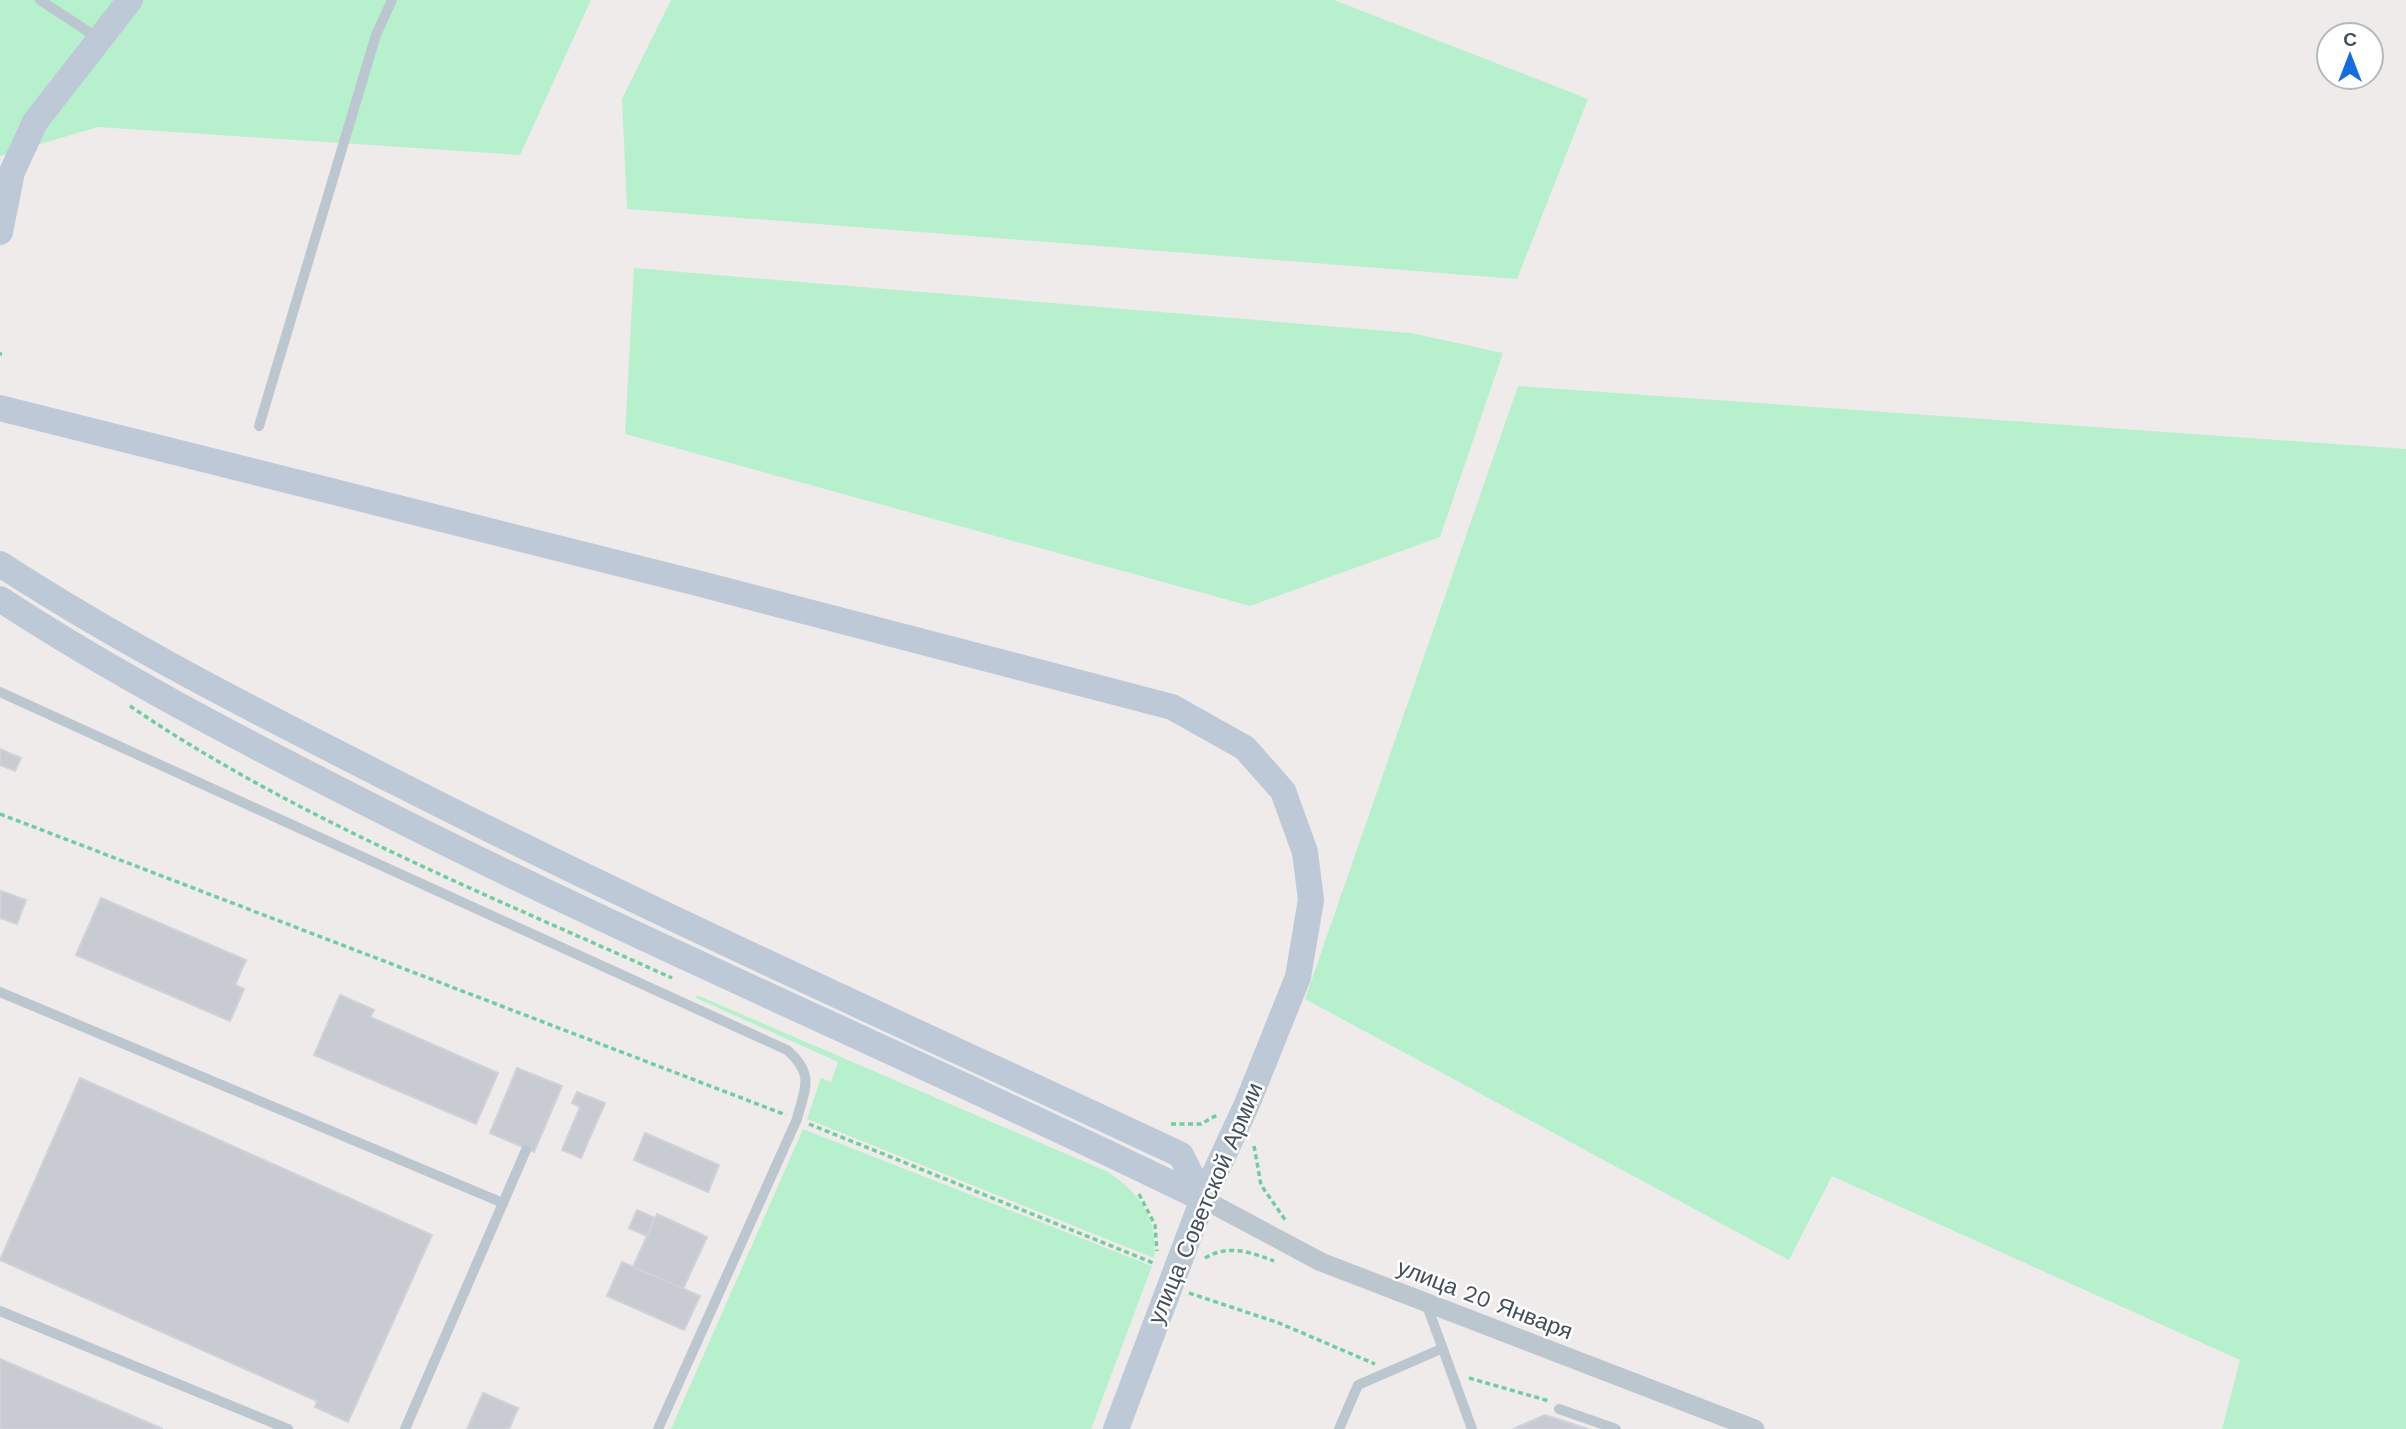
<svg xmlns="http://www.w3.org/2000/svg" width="2406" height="1429" font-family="'Work Sans',sans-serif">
<rect width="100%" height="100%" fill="#efebeb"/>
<g fill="#b7f0cd">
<path d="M0,0H591L520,155L98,127L0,156Z"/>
<path d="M671,0H1334L1588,99L1517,279L627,209L622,99Z"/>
<path d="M634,268L1411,333L1503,353L1440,537L1250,606L625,434Z"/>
<path d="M1518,386L2406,449V1429H2222L2240,1360L1832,1176L1789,1260L1305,999Z"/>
<path d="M697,995L1106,1171C1138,1191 1159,1219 1154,1258L807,1119L821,1078L831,1082L838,1062L696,998Z"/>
<path d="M803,1129L1152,1266L1091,1429H671Z"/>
</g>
<g fill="#c8cbd1" stroke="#cfd2d8" stroke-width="2">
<path d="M0,749L21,758L15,771L0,765Z"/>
<path d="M1,891L26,900L17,924L0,918Z"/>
<path d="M101,898L246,960L235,985L244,989L230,1021L76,955Z"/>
<path d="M340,995L374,1010L370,1017L498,1073L476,1124L314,1055Z"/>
<path d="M517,1068L562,1086L534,1152L490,1133Z"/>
<path d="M80,1078L432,1235L348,1422L315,1407L317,1401L0,1260Z"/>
<path d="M577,1092L605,1103L581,1158L562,1150L580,1107L572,1103Z"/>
<path d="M645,1133L719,1165L708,1192L634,1160Z"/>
<path d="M637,1210L655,1218L647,1236L629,1228Z"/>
<path d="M657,1214L707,1237L683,1289L633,1267Z"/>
<path d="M622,1262L700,1296L684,1330L607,1296Z"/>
<path d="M0,1359L163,1429H0Z"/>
<path d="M483,1393L518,1408L509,1429H467Z"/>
<path d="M1545,1415L1588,1429H1513Z"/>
</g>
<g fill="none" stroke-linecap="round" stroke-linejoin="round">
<g stroke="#6ece9f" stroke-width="3.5" stroke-dasharray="5 3.5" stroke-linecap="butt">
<path d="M0,354H2"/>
<path d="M130,706C292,817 493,897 672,978"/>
<path d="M0,814L786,1115"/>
<path d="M809,1124L1156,1264"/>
<path d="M1171,1124H1201L1217,1115"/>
<path d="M1254,1146L1261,1185L1286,1221"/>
<path d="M1139,1194L1155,1225L1157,1251"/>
<path d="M1205,1258C1229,1244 1250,1252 1274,1261"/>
<path d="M1189,1293L1279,1323L1375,1364"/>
<path d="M1469,1378L1549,1401"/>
</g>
<g stroke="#bcc6cf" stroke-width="10">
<path d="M40,0L98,38"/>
<path d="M259,426L376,35L392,0"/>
<path d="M0,692L787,1050C815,1074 805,1088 797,1119L658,1429"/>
<path d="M0,992L503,1203"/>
<path d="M1426,1303L1472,1429"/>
<path d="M0,1311L288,1429"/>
<path d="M1559,1409L1616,1429"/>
<path d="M405,1429L526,1150"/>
<path d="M1339,1429L1358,1385L1441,1349"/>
</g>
<path stroke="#bcc6cf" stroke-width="19" d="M1203,1199L1321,1262L1755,1429"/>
<g stroke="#bdc9d6" stroke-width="26">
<path d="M0,232L12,172L35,122L130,0"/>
<path d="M0,408L697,583L1172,707L1245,748L1283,791L1305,852L1311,900L1298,977L1247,1104L1203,1199L1116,1429"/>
<path d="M0,564C126,646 261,714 395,782C654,914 919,1032 1181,1155L1203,1199"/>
<path d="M0,599C113,673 234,736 354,797C633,940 922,1061 1203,1199"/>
</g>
</g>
<g text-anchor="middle" stroke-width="5" stroke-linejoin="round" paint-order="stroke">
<g font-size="23" fill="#444f5a" stroke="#fff">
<text transform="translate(1205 1203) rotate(-67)" y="8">улица Советской Армии</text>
<text transform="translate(1485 1299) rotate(21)" y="8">улица 20 Января</text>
</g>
</g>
<g transform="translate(2350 56)"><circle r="33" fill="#ffffff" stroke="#b4b9bd" stroke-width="2"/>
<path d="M0-5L12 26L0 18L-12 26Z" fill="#126de2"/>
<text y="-10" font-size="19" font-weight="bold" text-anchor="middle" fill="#444f5a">С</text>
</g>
</svg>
